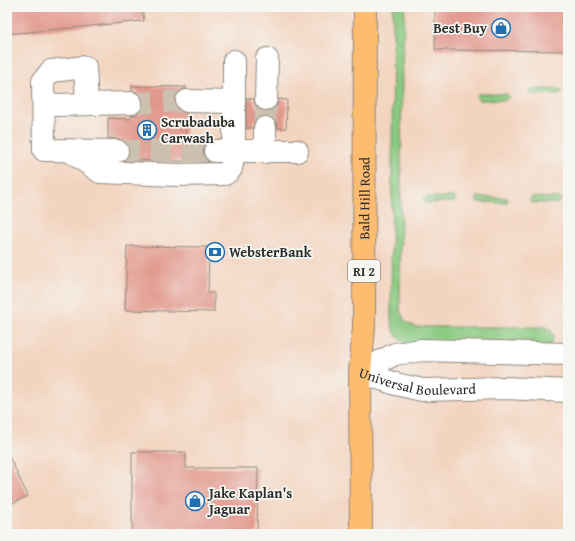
<svg xmlns="http://www.w3.org/2000/svg" width="575" height="541" font-family="'Gentium Book Plus',serif">
<rect width="100%" height="100%" fill="#f6f6f2"/>
<filter id="ink" filterUnits="userSpaceOnUse"><feTurbulence type="fractalNoise" baseFrequency=".025" numOctaves="2"/><feDisplacementMap in="SourceGraphic" scale="8" xChannelSelector="R" yChannelSelector="G"/><feConvolveMatrix kernelMatrix="1 2 1 2 8 2 1 2 1" color-interpolation-filters="sRGB"/></filter>
<filter id="wash" filterUnits="userSpaceOnUse"><feTurbulence type="fractalNoise" baseFrequency=".012" numOctaves="4" result="noise"/><feDisplacementMap in="SourceGraphic" scale="16" xChannelSelector="R" yChannelSelector="G"/><feGaussianBlur stdDeviation="0.9" result="paint"/><feColorMatrix in="noise" values="0 0 0 0 0 0 0 0 0 0 0 0 0 0 0 0 0 1.4 0 .05"/><feComposite in="paint" operator="in"/></filter>
<g filter="url(#wash)">
<rect width="100%" height="100%" fill="#f4e5d0"/>
<rect fill="#f3d4bf" x="7" y="7" width="561" height="527"/>
<g fill="#8ac980" stroke="#5a7a56">
<path d="M393,7H405L402,65L400,311L405,321L415,327H544L550,329L554,336L551,345L409,346C397,339 392,332 391,318Z"/>
<path d="M531,89H560L562,91L560,94H531L529,92Z"/>
<path d="M478,94H507L509,97L506,100H479L476,97Z"/>
<path d="M427,197H454L456,200L454,202L426,203L423,200Z"/>
<path d="M478,197L507,198L508,201L506,203L478,202L476,200Z"/>
<path d="M532,197L559,198L561,200L559,203H532L529,201Z"/>
</g>
<g id="blocks">
<g fill="#e2998d">
<path d="M7,7H142L144,21L7,34Z"/>
<path d="M435,7H568V51L435,50Z"/>
<path d="M132,86L187,87L177,94L175,100L176,107L181,112L186,113L185,140L208,141L204,145L203,151L204,158L209,162L125,160L129,152L128,145L123,140L108,138V118L130,119L131,116L137,114L142,109L143,103L142,97L137,92L132,91Z"/>
<path d="M246,98L254,99L255,105L259,109L265,111L272,110L277,105L278,99L287,100L286,128H278L276,121L271,117L265,116L258,117L254,122L253,128H246Z"/>
<path d="M127,246L209,247L208,293H214V312L125,310Z"/>
<path d="M7,452L28,496L7,506Z"/>
<path d="M132,452H186V468H258L257,534H132Z"/>
</g>
</g>
</g>
<g filter="url(#ink)">
<use href="#blocks" fill-opacity="0" stroke="#90887e" stroke-width="1"/>
<g fill="none" stroke-linecap="round" stroke-linejoin="round">
<g stroke="#ccc0af" stroke-width="22" stroke-dasharray="22 11" stroke-linecap="butt">
<path d="M131,103L187,101"/>
<path d="M265,128L266,99"/>
<path d="M117,151H215"/>
</g>
<g stroke="#90887e" stroke-width="24">
<g id="minor">
<path d="M266,99L267,59"/>
<path d="M187,101L233,102"/>
<path d="M87,104L85,67L51,71L43,81L44,150L117,151"/>
<path d="M55,105L131,103"/>
<path d="M265,128V152"/>
<path d="M70,151L100,172L178,175L225,174L231,169L234,151V61"/>
<path d="M215,151H297"/>
<path d="M360,372L395,354L422,350L568,354"/>
<path id="s1" d="M360,372L396,384L422,390L505,388L568,391"/>
</g>
</g>
<g stroke="#90887e" stroke-width="24">
<g id="major">
<path id="s2" d="M361,534L360,372L364,327L365,7"/>
</g>
</g>
<use href="#minor" stroke="#fff" stroke-width="22"/>
<use href="#major" stroke="#febc70" stroke-width="22"/>
</g>
</g>
<defs>
<g id="shop-ring" transform="scale(1)"><circle r="9.5" fill="#f6f6f2" stroke="#1f6fb2" stroke-width="1.5"/><path d="M-5-2.5h2.3a2.7 3.5 0 0 1 5.4 0H5L5.5 6h-11ZM-1.5-2.5h3a1.5 2.3 0 0 0-3 0Z" fill="#1f6fb2"/></g>
<g id="building-ring" transform="scale(1)"><circle r="9.5" fill="#f6f6f2" stroke="#1f6fb2" stroke-width="1.5"/><path d="M-4-6H4V6H1V3H-1V6H-4ZM-2.5-4.3h1.7v1.8h-1.7ZM.8-4.3h1.7v1.8H.8ZM-2.5-1h1.7V.8h-1.7ZM.8-1h1.7V.8H.8Z" fill="#1f6fb2"/></g>
<g id="bank-ring" transform="scale(1)"><circle r="9.5" fill="#f6f6f2" stroke="#1f6fb2" stroke-width="1.5"/><path d="M-6-4H6V4H-6ZM0-2.3a2.3 2.3 0 1 0 0 4.6a2.3 2.3 0 1 0 0-4.6Z" fill="#1f6fb2"/></g>
</defs>
<g fill-rule="evenodd">
<use href="#shop-ring" x="501" y="28"/>
<use href="#building-ring" x="147" y="130"/>
<use href="#bank-ring" x="215" y="252"/>
<use href="#shop-ring" x="195" y="501"/>
</g>
<g text-anchor="middle" stroke-width="3.5" stroke-linejoin="round" paint-order="stroke">
<rect fill="#f6f6f2" stroke="#686867" stroke-width="1" x="348" y="260" width="32" height="22" rx="3"/>
<g font-size="13" font-weight="bold" fill="#2b2b2b">
<text x="364" y="276">RI 2</text>
</g>
<g font-size="14" font-weight="bold" fill="#2b2b2b" stroke="#f6f6f2" text-anchor="start">
<text x="487" y="33" text-anchor="end">Best Buy</text>
<text x="161" y="127">Scrubaduba<tspan x="161" dy="16">Carwash</tspan></text>
<text x="229" y="257">WebsterBank</text>
<text x="209" y="498">Jake Kaplan's<tspan x="209" dy="16">Jaguar</tspan></text>
</g>
<g font-size="14" fill="#2b2b2b" stroke="#f6f6f2">
<text dy="5" stroke="none"><textPath href="#s2" startOffset="336">Bald Hill Road</textPath></text>
<text dy="5" stroke="none"><textPath href="#s1" startOffset="59">Universal Boulevard</textPath></text>
</g>
</g>
<rect width="575" height="541" fill="none" stroke="#f6f6f2" stroke-width="24"/>
</svg>
